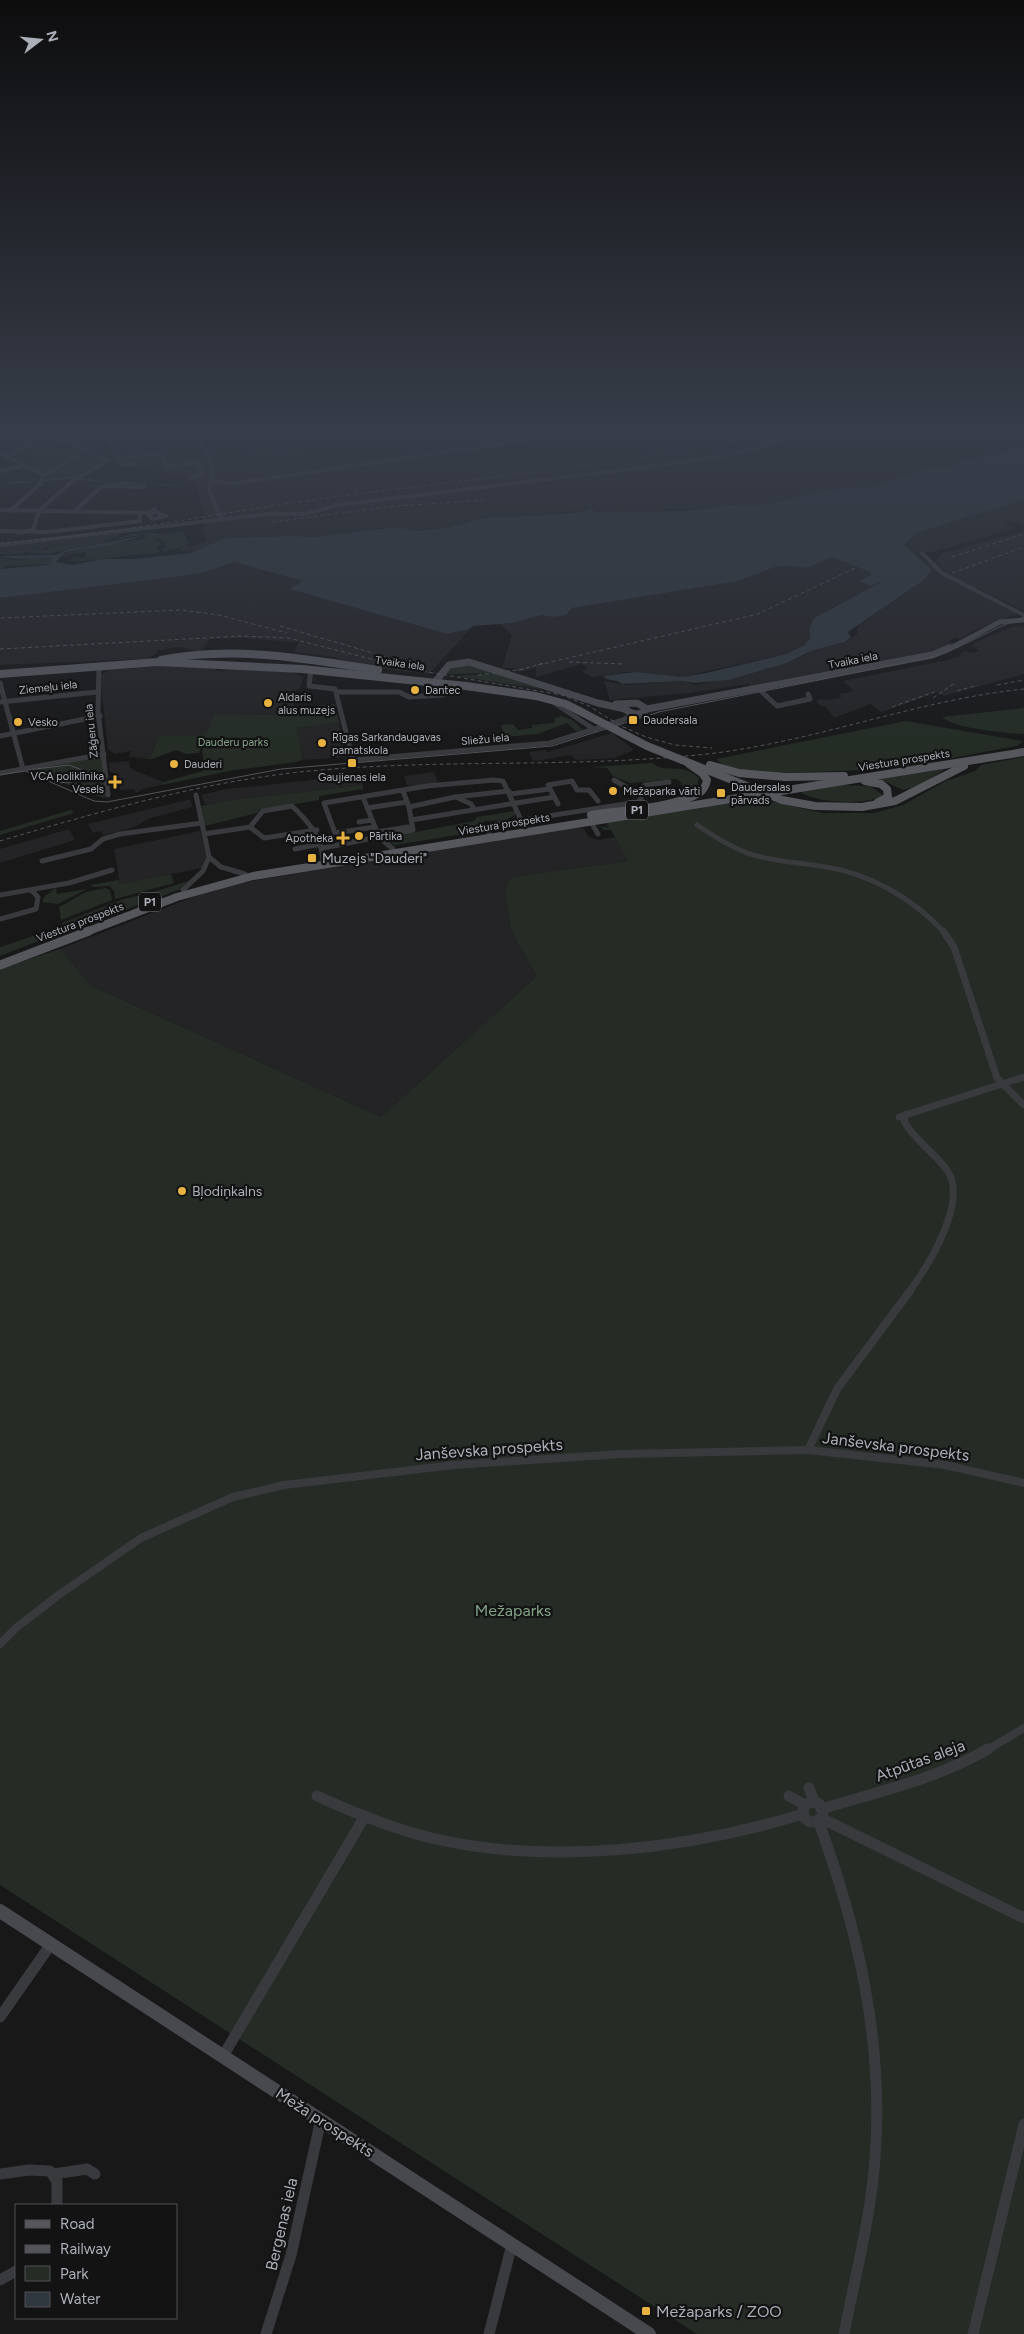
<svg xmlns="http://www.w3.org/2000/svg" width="1024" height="2334" font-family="Figtree,sans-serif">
<rect width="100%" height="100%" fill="#181819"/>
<g fill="#242426">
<path d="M83,427H1024V446L982,457L962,459L946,467L929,468L874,486L821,490L785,501L753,506L730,505L691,511L668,509L655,512H596L588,509L548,515L484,518L447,528L416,531L398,527L382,528L349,534L314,537L292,536L226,538L199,551L186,552V548L207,541L202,526H206L202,517H205L194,481L185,480L183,476L119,465L99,433Z"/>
<path d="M1024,500V526L1008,520L1005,521L1013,529L934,552L917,554L948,578L1019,613L977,629L960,639L955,637L949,641L955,643L945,648L852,669L850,667L751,686L748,684L690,693L610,700L604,681L624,685L683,681L696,685L757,672L797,659L811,651L846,642L857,634L858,626L921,582L932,570L904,545L919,532Z"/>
<path d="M1024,531V611L949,575L934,562L943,553Z"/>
<path d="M119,534L114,538L95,542L0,552V546Z"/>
<path d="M832,556L870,572L871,575L860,581L871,586L885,580L830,609L811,627V638L803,646L786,654L682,677L627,672L592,677L582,671L587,668L582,664L536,677V668L518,672L515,668H502L512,635L499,623L507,624L541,615L552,617L570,612L572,608L739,581L775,567L789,566L807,568Z"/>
<path d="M234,562L302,581L291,589L437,631L447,634L469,629L473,626L429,674L368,667L333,657L294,652L299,642L239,638L209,639L202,652L179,647L158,650L155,655L145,659L0,665V598L183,576L206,572Z"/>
<path d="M1024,626V674L944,696L938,692L882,712L870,704L834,718L825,706H821L817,702L819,699L827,700L841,698L840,694L854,691L843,681L948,660L960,656L963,651L974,653L979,650L971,646L985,638L1012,627Z"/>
<path d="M165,666L216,668V671H223L227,669L290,672L304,677L300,688L295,692V702L290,713L286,715L214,714L206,734L194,736H159L150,758L129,757L131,751L114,754L108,749L100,676L109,670Z"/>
<path d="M339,723L346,757L303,760L297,728Z"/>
<path d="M612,733L634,750L615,758L576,760L570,755L536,761L532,760L529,752L545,750L548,752Z"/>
<path d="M129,761L130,767L134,770L163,782L162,785L142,789L136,793L134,789L120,790L118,775L110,772L109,763Z"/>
<path d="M434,772L438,783L412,787L407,785L404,776Z"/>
<path d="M360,775L363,785L232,800L206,805L201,795L227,789Z"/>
<path d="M187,800H191L192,807L151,818L134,827L108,834L103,835L100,831L93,833L88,824Z"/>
<path d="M578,827L584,829L589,837L598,840L616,837L628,861L511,877L505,889L511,931L537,976L381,1117L92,986L60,949L206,892L233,884Z"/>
<path d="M69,829L75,840L0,863V849Z"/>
<path d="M200,831L206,855L202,868L120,884L114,849Z"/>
</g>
<g fill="#242c25">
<path d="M13,427L89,430L92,432L83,435L95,440L85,444L103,453L99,454L69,440L11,429Z"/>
<path d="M9,430L36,435L16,450L3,447L6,444H0V437Z"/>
<path d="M44,438L68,442L85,450L44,473L26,465L33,459L18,452L37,439Z"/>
<path d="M85,451L102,459L98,461L103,463L80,475H45Z"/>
<path d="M183,531L189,543L184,551H181V548L170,549L166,552L162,550L166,546V543L158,538L155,539L161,544L157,548L160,552L157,554C127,552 98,563 69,561L72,560V557C81,557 86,559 95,559L83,557L86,555V552L68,554L59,558L61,555L71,552L147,538L144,534L48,554L31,553L23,551V554H0V552L45,548L42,550H48L49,547L111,540L133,534L151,532L164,535Z"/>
<path d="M47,556L52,557L50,564L8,566L0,569V558L18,560Z"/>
<path d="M465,664L497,673L445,674L448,668Z"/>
<path d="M502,673L548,690L456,676Z"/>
<path d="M335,704L339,723L297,728L303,760L296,762L229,771L162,785L163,782L203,771L202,762L204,761L202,753L206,734L199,753L186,754L176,750L152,759L129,758H150L159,736H194L206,734L214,714L286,715L290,713L291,708Z"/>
<path d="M1024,708V734C1005,733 955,729 942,717Z"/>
<path d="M561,716L572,720L583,730L576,731L567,723L538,734L504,737L501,725L513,724L518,730L532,728V725L554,723L555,718Z"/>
<path d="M906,721L1023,741L1017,746C975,753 932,764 889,768C861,771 833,771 805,772C778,772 737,780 716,759Z"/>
<path d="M101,757L106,796L104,798L39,774L35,768Z"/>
<path d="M1024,757V2334H697L0,1885V969L60,949L92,986L381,1117L537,976L511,931L505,889L511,877L628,861L611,830H604L600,826L610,828L605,825H608L607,822L759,799L823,813H874L903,805L946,781L975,771L981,765Z"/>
<path d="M652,763C668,775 681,761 699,778L697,788L683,789L682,784L677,779L630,783L613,776L607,768L591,767Z"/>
<path d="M945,769L920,786L903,790L880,779Z"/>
<path d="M363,785V789L319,796V800L260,810L257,813L205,826L201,806L232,800Z"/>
<path d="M843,785L870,786L883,795C869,806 814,803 801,792Z"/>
<path d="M71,810L74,813L0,835V831Z"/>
<path d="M514,811L517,814L506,820L484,821L482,831L395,845L389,842V837L474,821L477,817Z"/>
<path d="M171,874L174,883L115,899L114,891L110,886L93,887L90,885L119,880L120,884Z"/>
<path d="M191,880L181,889L63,933L62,923L124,899L157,891Z"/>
<path d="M56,888L57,894L87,889L58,904L42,902L45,896Z"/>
<path d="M105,888L110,890L112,900L61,920L59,907L86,892Z"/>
<path d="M54,929L56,934L0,956V947Z"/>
</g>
<g fill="#30383f">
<path d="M1024,446V500L919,532L904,545L932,570L921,582L848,632L851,637L845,642L811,651L787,663L728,680L695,683L682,681L622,684C617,679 606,681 603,676L635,672L682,677L706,673L786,654L803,646L811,638L809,630L814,618L885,580L871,586L859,581L871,575L870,572L832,557L807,568L789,566L775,567L739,581L572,608L566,615L552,617L541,615L512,623L473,626L469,629L447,634L290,589L302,581L234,562L206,572L183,576L0,598V569L46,565L51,563L52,557L17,559L0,556L56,555L67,550L142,536L112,545L65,552L56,562L73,565L104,559H133L191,553L226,538L292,536L314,537L397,527L416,531L447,528L484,518L548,515L582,512L590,508L596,512L692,511L730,505L753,506L778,502L821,490L874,486L929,468L946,467L962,459L982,457Z"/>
<path d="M75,475H78V478L112,482L128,481L142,484L118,485L73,479L0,485L15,481H40L54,476L61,478Z"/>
</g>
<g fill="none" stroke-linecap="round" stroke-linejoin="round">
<path stroke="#30383f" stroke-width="1" d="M142,483L180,486V488"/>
<g stroke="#393a3e" stroke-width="4">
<path d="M94,427L102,431L123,465L133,464"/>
<path d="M192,427L213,466L209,490L222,520"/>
<path d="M9,429L67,441L108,461L75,479L39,511L33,530L18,533"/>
<path d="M0,436L12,427"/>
<path d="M0,453L44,475"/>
<path d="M8,457L40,435"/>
<path d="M119,459L160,453L168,466L193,463L200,465L202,472L192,479"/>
<path d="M0,471L23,466"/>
<path d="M212,480L231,483L259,480L611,427"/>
<path d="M0,510L148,513L155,509"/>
<path d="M10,511L40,484L43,476L86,450"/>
<path d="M153,511L166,516L153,519L149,516L153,513"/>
<path d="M73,512L102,486L144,487"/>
<path d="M0,531L48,532L140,521L139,513"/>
<path d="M0,545L270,514H305L337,505L648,467L727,455L832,427"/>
<path d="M922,553L942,573L1024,615"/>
</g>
<g stroke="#393a3e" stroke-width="5">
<path d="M99,665L98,712L108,795"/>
<path d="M311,670L309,686L335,689L353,760L550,743L623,720L634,713"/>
<path d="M0,683L23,769"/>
<path d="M759,689L777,706L810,699L808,694"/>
<path d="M337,692H399L409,697L443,695L449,684"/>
<path d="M0,702L97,692"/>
<path d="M556,704L595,730"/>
<path d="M0,736L100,716"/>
<path d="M0,773L104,754"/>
<path d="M641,789L645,785L669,782"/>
<path d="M97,793L107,791"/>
<path d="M510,794L550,789"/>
<path d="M196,795L209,857L221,867L245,874"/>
<path d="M363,797L379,837L393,849"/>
<path d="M456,797L471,804L474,809"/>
<path d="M558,804L548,785L572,781L577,790H589L598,801"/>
<path d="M409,807L455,797L509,791"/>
<path d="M367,808L407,802"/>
<path d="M411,820L554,797"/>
<path d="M359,822L372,820"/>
<path d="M591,822L598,834"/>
<path d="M697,825C713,836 729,846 747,853C772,862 799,862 826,867C871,874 913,899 944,932"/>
<path d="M250,827L264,838L317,830"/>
<path d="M375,827L335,833L324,803L427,786L494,780L503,781L521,820"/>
<path d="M377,832L408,827"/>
<path d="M489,833L487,828L490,825L638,802L641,799V789L631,790L614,780"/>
<path d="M204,834L250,827L263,811L292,806C309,822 321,836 323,860"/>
<path d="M323,848L413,830L409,807L403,791"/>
<path d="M295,849L321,844"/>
<path d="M42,861L91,849L103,839L120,834L202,823"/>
<path d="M183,890L203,871L209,857"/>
<path d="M0,895L69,883L112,870"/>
<path d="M0,919L36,909L38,897L31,890"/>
</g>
<g stroke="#393a3e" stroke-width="7">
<path d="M943,931L954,947L997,1078L1024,1105"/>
<path d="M906,1114L904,1121C914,1140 934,1152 947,1170C969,1201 928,1266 909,1292"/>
<path d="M899,1117L1024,1077"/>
</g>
<g stroke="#393a3e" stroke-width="8">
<path d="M808,1450L837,1389L910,1291"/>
<path d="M0,1644L17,1627L60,1594L141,1538L233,1497L284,1485L454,1465L621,1454L808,1450L945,1465L1024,1483"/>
<path d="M985,1751L1024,1728"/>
</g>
<g stroke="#393a3e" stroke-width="11">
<path d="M809,1788L815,1803"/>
<path d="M317,1796C354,1813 392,1828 431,1838C550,1866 688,1849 803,1814"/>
<path d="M789,1796L805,1805"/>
<circle cx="813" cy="1812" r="10"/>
<path d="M821,1809C877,1792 937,1779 988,1749"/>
<path d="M821,1818L1024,1918"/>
<path d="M818,1820C858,1929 884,2042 875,2158C871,2217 855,2276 844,2334"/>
<path d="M0,2017L51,1944"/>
<path d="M223,2056L365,1816"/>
<path d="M0,2174L29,2170L50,2171L57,2181V2205"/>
<path d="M54,2174L87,2169L95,2174"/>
<path d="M0,2280L16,2271"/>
<path d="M266,2334L291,2255L321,2119"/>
<path d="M489,2334L512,2244"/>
<path d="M973,2334L1024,2124"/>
</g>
<path stroke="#47494e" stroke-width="5" d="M947,650L1000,622L1024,620"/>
<g stroke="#47494e" stroke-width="7">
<path d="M435,682L449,665L469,662L598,703L625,709"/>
<path d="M616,704L637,703L647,709C640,716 632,715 625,709L627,704"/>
<path d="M647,709L932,655L949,648"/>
</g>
<path stroke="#47494e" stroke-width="14" d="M0,1911L649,2334"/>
<g stroke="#55575d" stroke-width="8">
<path d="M161,660C233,645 306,659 378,670"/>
<path d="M0,674L158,662L302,669L466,686"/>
<path d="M785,777L844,776"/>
<path d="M865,781L881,784L887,789L888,797L878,802"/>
<path d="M862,807L895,801L964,766"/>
<path d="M591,815C621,810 674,808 699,793C704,790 706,785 707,780L702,773L689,764"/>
<path d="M86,932L177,897L253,876L1024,752"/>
</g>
<path stroke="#55575d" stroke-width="9" d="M0,965L89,931"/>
<g stroke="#525459" stroke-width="1">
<path d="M27,770L69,765L82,770V775L72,782L55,783"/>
<path d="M0,775L25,771L46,778"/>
<path d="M39,777L94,801L107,802L281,769L552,746L659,712L934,657C965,646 993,628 1024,617"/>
</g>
<g stroke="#525459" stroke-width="1" stroke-dasharray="4 3" stroke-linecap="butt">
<path d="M227,459L442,427"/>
<path d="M272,522L396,506L486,500"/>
<path d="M0,543C115,535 227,511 341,496C494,476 647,463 798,427"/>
<path d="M952,557L1024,534"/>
<path d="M952,573L1024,547"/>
<path d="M1,618L181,610L219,615L287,633"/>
<path d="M280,626L390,658"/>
<path d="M0,649L243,636L289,638L410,669L562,695L589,706L621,726L646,737L675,745L712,748"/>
<path d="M569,662L624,664"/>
<path d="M538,665L758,614L855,568"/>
<path d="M519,670L544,663"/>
<path d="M478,675L525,669"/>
<path d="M997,685L1024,680"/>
<path d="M957,691L978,685"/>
<path d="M933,698L955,683"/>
<path d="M892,707L934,692"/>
<path d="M0,841C105,810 211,779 321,770C449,759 579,768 707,754C815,742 916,700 1024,689"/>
</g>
<g stroke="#55575d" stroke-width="8">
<path d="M466,686L536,696L566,704L647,746L782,800L815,806L862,807"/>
<path d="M710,765L739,773L785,777"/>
</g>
</g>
<linearGradient id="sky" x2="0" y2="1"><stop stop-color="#0d0d0e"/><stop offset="0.57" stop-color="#373d49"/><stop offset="1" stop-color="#373d49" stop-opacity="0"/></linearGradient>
<rect width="1024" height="754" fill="url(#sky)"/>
<g fill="#e8b241" stroke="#131314" stroke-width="2">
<circle cx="415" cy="690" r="5"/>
<circle cx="268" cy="703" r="5"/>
<rect x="628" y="715" width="10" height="10" rx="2.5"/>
<circle cx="18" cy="722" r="5"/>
<circle cx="322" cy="743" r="5"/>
<rect x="347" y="758" width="10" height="10" rx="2.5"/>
<circle cx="174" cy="764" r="5"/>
<path d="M112.5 774.5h5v5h5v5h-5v5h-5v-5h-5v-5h5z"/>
<circle cx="613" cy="791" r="5"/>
<rect x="716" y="788" width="10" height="10" rx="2.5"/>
<circle cx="359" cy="836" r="5"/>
<path d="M340.5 830.5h5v5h5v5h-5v5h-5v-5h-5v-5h5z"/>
<rect x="307" y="853" width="10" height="10" rx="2.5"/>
<circle cx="182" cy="1191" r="5"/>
<rect x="641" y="2306" width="10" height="10" rx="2.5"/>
</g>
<g text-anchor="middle" stroke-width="4.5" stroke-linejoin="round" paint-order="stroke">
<g font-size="11" fill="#abafb8" stroke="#131314">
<text transform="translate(853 660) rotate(-11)" y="4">Tvaika iela</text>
<text transform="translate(400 663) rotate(8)" y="4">Tvaika iela</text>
<text transform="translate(48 687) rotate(-6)" y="4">Ziemeļu iela</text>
<text transform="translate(91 731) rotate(-96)" y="4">Zāģeru iela</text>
<text transform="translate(485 739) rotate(-5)" y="4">Sliežu iela</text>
<text transform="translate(904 760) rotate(-9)" y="4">Viestura prospekts</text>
<text transform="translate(504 824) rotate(-9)" y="4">Viestura prospekts</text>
<text transform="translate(80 922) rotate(-21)" y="4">Viestura prospekts</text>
</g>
<g font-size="11" fill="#abafb8" stroke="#131314" text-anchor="start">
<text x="425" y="694">Dantec</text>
<text x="278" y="701">Aldaris<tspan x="278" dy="13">alus muzejs</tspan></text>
<text x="643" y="724">Daudersala</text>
<text x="28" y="726">Vesko</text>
<text x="332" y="741">Rīgas Sarkandaugavas<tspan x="332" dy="13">pamatskola</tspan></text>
<text x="184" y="768">Dauderi</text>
<text x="104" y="780" text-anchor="end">VCA poliklīnika<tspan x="104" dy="13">Vesels</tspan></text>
<text x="352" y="781" text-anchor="middle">Gaujienas iela</text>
<text x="731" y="791">Daudersalas<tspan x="731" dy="13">pārvads</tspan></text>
<text x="623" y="795">Mežaparka vārti</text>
<text x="369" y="840">Pārtika</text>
<text x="333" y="842" text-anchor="end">Apotheka</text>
</g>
<g font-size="11" fill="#83a285" stroke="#131314">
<text x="233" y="746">Dauderu parks</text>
</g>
<g fill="#131314" stroke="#7d8087" stroke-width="1">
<rect x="626" y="800.5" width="22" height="19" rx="4"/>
<rect x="139" y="892.5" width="22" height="19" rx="4"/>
</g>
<g font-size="12" font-weight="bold" fill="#abafb8">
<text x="637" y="814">P1</text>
<text x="150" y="906">P1</text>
</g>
<g font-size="14" fill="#abafb8" stroke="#131314" text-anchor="start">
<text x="322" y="863">Muzejs "Dauderi"</text>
<text x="192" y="1196">Bļodiņkalns</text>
</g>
<g font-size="16" fill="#abafb8" stroke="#131314">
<text transform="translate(896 1446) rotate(7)" y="6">Janševska prospekts</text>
<text transform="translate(489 1449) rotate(-4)" y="6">Janševska prospekts</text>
<text transform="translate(920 1760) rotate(-20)" y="6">Atpūtas aleja</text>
<text transform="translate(325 2122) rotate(33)" y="6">Meža prospekts</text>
<text transform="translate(281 2224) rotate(-77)" y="6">Bergenas iela</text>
</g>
<g font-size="16" fill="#83a285" stroke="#131314">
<text x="513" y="1616">Mežaparks</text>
</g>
<g font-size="16" fill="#abafb8" stroke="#131314" text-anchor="start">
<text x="656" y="2317">Mežaparks / ZOO</text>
</g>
</g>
<rect x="15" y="2204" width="162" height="115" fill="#131314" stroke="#505156"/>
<rect x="25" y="2220" width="25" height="8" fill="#55575d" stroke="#505156"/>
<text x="60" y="2229" font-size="15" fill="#abafb8">Road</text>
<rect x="25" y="2245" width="25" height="8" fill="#525459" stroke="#505156"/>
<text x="60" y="2254" font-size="15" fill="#abafb8">Railway</text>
<rect x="25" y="2266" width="25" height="15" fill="#242c25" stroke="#505156"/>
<text x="60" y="2279" font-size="15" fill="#abafb8">Park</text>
<rect x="25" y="2292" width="25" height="15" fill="#30383f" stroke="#505156"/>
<text x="60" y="2304" font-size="15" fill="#abafb8">Water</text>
<g transform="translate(40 40) rotate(74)" stroke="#131314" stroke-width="4" paint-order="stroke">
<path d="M0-4L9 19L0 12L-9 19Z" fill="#abafb8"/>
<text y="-8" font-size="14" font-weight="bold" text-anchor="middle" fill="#abafb8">N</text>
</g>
</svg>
